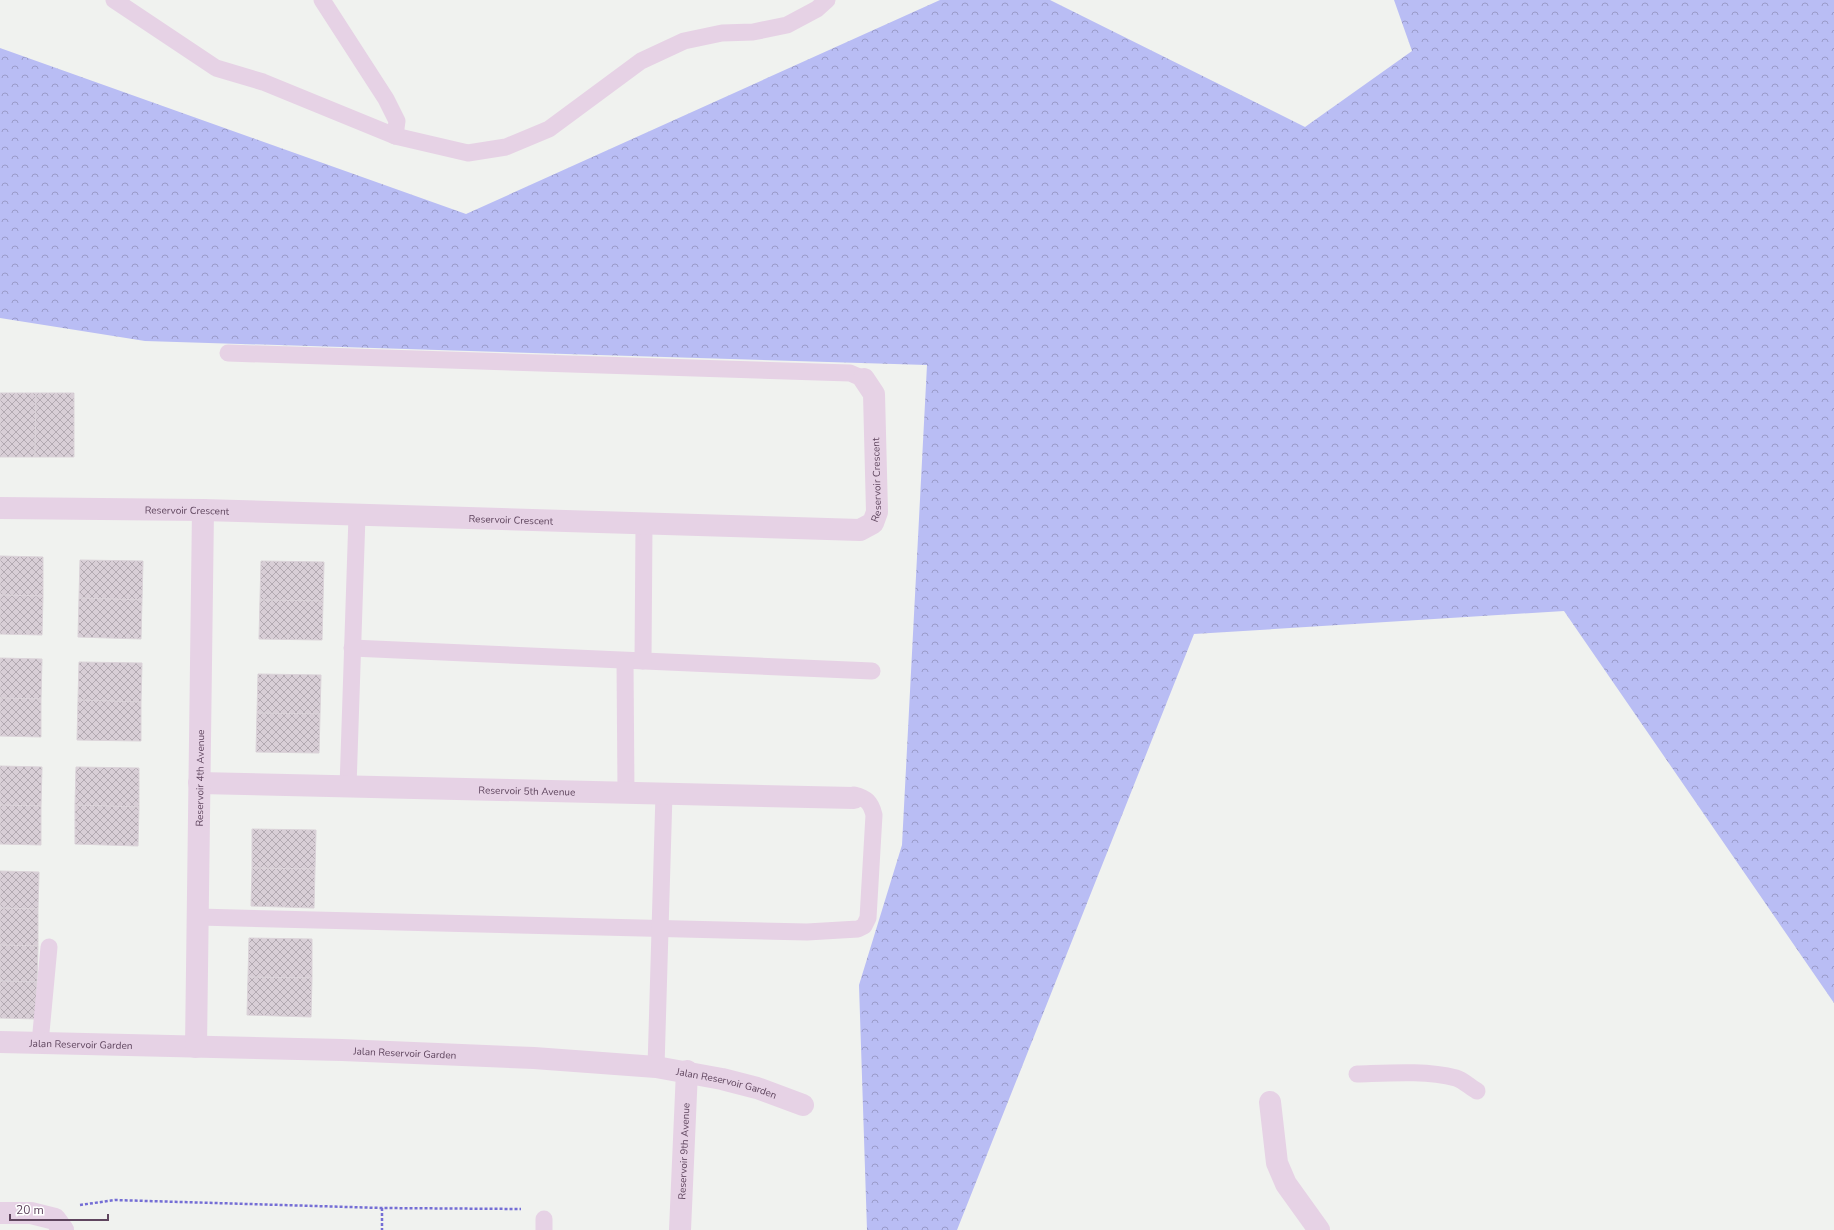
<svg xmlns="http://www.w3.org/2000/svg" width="1834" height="1230" font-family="'Nunito Sans',sans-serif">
<defs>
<pattern id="forest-crowns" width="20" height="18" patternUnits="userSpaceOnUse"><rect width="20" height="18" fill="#b9bdf4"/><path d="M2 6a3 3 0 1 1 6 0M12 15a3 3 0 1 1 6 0" fill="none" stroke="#9a9bc9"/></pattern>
<pattern id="building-cross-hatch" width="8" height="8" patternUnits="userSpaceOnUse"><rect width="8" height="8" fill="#d8ced6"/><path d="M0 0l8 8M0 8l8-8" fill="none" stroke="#b2a9b1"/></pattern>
</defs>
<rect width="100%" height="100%" fill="#f0f2ef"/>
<path fill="url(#forest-crowns)" d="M940,0H1050L1305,127L1412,51L1394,0H1834V1003L1564,611L1194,634L957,1230H867L859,985L902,845L927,365L145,341L0,318V48L466,214Z"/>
<g fill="url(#building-cross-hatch)" stroke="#dbd3d9">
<path d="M0,393H36L35,457H0Z"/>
<path d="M36,393H74V457H35Z"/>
<path d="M0,556L43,557V596L0,595Z"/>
<path d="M80,560L143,561L142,600L79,598Z"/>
<path d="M261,561L324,562L323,601L260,600Z"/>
<path d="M0,595L43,596L42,635L0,634Z"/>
<path d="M79,598L142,600L141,639L78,637Z"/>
<path d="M260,600L323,601L322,640L259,639Z"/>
<path d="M0,658L42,659L41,699L0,698Z"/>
<path d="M79,662L142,663L141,702L78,700Z"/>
<path d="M258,674L321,675L320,714L257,713Z"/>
<path d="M0,698L41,699V737L0,736Z"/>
<path d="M78,700L141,702V741L77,740Z"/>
<path d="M257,713L320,714L319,753L256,752Z"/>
<path d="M0,766L42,767L41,806L0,805Z"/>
<path d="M76,767L139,768V807L75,805Z"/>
<path d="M0,805L41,806V845L0,844Z"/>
<path d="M75,805L139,807L138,846L75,844Z"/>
<path d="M252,829L316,830L315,869L252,868Z"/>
<path d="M252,868L315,869L314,908L251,906Z"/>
<path d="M0,871L39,872L38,909L0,908Z"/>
<path d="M0,908L38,909V946L0,945Z"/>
<path d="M249,938L312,939V978L248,977Z"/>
<path d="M0,945L38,946L37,982L0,981Z"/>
<path d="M248,977L312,978L311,1017L247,1015Z"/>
<path d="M0,981L37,982L36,1019L0,1018Z"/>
</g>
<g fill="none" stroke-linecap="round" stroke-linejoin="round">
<g stroke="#746ed5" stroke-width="2.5" stroke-dasharray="3 2" stroke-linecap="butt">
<path d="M80,1205L115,1200L382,1208L521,1209"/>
<path d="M382,1208V1230"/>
</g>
<g stroke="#e6d2e5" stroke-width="17">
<path d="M114,0L216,68L263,82L395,136L468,153L506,147L549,129L641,61L684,41L722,33L753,32L787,25L817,9L827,0"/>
<path d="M322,0L386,99L397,121L395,136"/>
<path d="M228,353L850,373L864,379"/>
<path d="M352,648L872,671"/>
<path d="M625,661L626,793"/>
<path d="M643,661L644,525"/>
<path d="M348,787L357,516"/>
<path d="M198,917L807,932L858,929L864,926L868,918L874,815C871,802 866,798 854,795V798"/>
<path d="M40,1043L49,947"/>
<path d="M656,1067L664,794"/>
<path d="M1357,1074C1389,1073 1425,1070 1456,1078C1463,1080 1470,1087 1477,1091"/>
<path d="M544,1230V1219"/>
</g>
<g stroke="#e6d2e5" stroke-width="22">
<path id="s1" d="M0,508L203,510L860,530L873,523L877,512L874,394L864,379"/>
<path id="s2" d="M199,783L854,798"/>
<path id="s3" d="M0,1042L342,1050L534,1058L656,1067L722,1079L757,1088L803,1105"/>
<path id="s4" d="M196,1047L203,510"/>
<path d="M1270,1102L1277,1163L1286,1184L1319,1230"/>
<path d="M0,1213H31L55,1219L63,1230"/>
<path id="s5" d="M680,1230L687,1071"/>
</g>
</g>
<g text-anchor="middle" stroke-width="3" stroke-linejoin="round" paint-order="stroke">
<g font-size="10" fill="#5f455e" stroke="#fff">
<text dy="4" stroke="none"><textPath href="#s1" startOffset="919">Reservoir Crescent</textPath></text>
<text dy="4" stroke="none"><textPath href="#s1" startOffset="187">Reservoir Crescent</textPath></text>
<text dy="4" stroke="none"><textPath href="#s1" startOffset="511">Reservoir Crescent</textPath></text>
<text dy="4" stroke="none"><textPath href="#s4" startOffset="269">Reservoir 4th Avenue</textPath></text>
<text dy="4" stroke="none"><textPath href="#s2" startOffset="328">Reservoir 5th Avenue</textPath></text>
<text dy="4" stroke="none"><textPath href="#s3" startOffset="81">Jalan Reservoir Garden</textPath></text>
<text dy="4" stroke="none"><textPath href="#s3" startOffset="405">Jalan Reservoir Garden</textPath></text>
<text dy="4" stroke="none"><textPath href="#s3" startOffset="729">Jalan Reservoir Garden</textPath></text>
<text dy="4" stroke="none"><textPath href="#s5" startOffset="79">Reservoir 9th Avenue</textPath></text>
</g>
</g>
<path d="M10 1214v6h98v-6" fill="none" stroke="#5f455e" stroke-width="2"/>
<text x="16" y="1214" font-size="12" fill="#5f455e" stroke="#ffffff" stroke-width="3" paint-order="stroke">20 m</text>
</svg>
